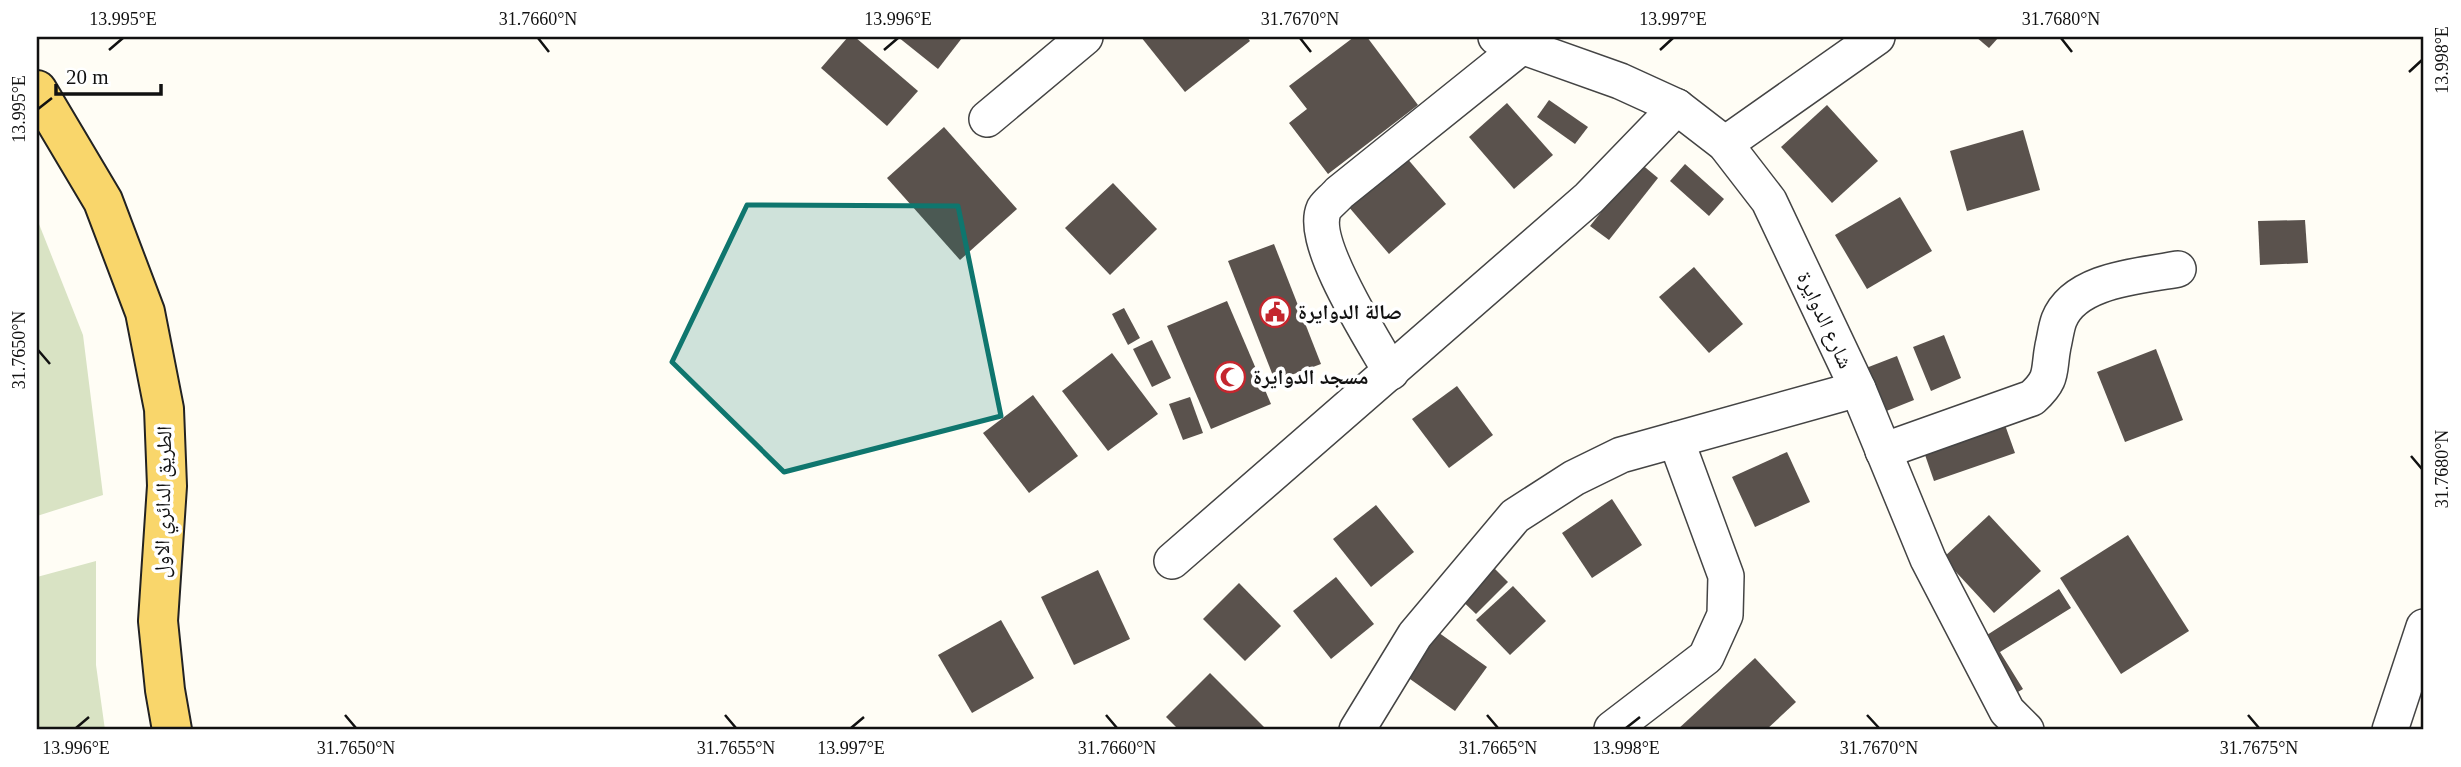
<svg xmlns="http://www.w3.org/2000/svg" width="2461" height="767" font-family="'Times New Roman','Noto Naskh Arabic',serif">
<rect width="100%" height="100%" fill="#fffdf5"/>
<g fill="#d9e3c4">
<path d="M37,219L83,335L103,495L37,516Z"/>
<path d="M96,561V665L105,730H37V577Z"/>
</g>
<g fill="#5a524d">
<path d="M848,37H855L918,91L887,126L821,68Z"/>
<path d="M898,37H959L962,38L938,69Z"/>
<path d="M1141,37H1247L1250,41L1185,92Z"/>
<path d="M1354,37H1367L1418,105L1328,174L1289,123L1307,109L1289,86Z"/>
<path d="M1976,37H1999L1989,48Z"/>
<path d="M1549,100L1588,127L1575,144L1537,117Z"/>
<path d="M1507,103L1553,155L1514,189L1469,137Z"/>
<path d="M1827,105L1878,161L1832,203L1781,147Z"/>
<path d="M944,127L1017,209L960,260L887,178Z"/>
<path d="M2023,130L2040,190L1967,211L1950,151Z"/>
<path d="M1406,157L1446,204L1389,254L1348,206Z"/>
<path d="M1640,163L1658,178L1609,240L1590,226Z"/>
<path d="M1685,164L1724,199L1709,216L1670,181Z"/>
<path d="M1113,183L1157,229L1110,275L1065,228Z"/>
<path d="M1900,197L1932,251L1867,289L1835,235Z"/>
<path d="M2305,220L2308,263L2260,265L2258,221Z"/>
<path d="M1274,244L1321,364L1275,381L1228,261Z"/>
<path d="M1694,267L1743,324L1709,353L1659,297Z"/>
<path d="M1227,301L1271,404L1211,429L1167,326Z"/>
<path d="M1124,308L1140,338L1128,345L1112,314Z"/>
<path d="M1944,335L1961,378L1931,391L1913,347Z"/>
<path d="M1152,340L1171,378L1152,387L1133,349Z"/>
<path d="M2156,349L2183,420L2125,442L2097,372Z"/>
<path d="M1112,353L1158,414L1108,451L1062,391Z"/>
<path d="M1897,356L1914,400L1884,412L1866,368Z"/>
<path d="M1457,386L1493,435L1449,468L1412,419Z"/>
<path d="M1033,395L1078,456L1029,493L983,433Z"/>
<path d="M1190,397L1203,433L1183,440L1169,404Z"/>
<path d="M2005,425L2015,453L1934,481L1924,452Z"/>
<path d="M1787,452L1810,502L1755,527L1732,477Z"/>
<path d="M1612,499L1642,545L1592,578L1562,533Z"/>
<path d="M1376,505L1414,552L1371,587L1333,539Z"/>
<path d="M1989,515L2041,571L1994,613L1943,558Z"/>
<path d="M2128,535L2189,631L2121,674L2060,578Z"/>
<path d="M1486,560L1508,582L1476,614L1454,593Z"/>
<path d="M1098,570L1130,639L1074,665L1041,597Z"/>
<path d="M1336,577L1374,624L1331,659L1293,611Z"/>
<path d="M1239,583L1281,626L1245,661L1203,619Z"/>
<path d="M1513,586L1546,621L1510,655L1476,620Z"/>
<path d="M2059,589L2071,608L2000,652L2023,689L2011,696L1976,642Z"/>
<path d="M1001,620L1034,678L972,713L938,655Z"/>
<path d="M1435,630L1487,667L1455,711L1403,674Z"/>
<path d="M1755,658L1796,702L1766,730H1677Z"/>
<path d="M1210,673L1264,727L1261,730H1179L1166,717Z"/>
</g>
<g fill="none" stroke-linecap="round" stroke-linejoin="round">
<g stroke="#444" stroke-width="38">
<g id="street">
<path d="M1496,37L1620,81L1677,107L1725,144L1769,201L1858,389L1928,559L2007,711L2026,730"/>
<path d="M987,119L1085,37"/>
<path d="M1725,144L1877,37"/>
<path d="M1391,372C1373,340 1309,242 1324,209C1327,204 1335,198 1339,193L1522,46"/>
<path d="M1883,451L2032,398C2054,378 2048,372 2053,346C2055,338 2056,328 2059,320C2075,279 2142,276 2178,269"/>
<path d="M1172,561L1589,198L1677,107"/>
<path d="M1612,729L1706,657L1725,615L1726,576L1676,440"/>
<path d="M1357,730L1415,635L1515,516L1574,478L1621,455L1858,389"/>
<path d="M2390,730L2424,627"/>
</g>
</g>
<g stroke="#222" stroke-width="42">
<path id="primary" d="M37,90L103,201L145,312L164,409L167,486L158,621L165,690L172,730"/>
</g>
<use href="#street" stroke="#fff" stroke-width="35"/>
<use href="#primary" stroke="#f9d66b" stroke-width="38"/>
</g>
<path fill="#0f766e" fill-opacity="0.2" stroke="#0f766e" stroke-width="5" stroke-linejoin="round" d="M747,205L958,206L1001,416L784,472L672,362Z"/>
<path fill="none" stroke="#111" stroke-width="2.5" d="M538,38L549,52M1300,38L1311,52M2061,38L2072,52M109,50L123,38M884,50L898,38M1660,50L1673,38M2409,72L2422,60M38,109L52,98M38,350L50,364M2411,456L2422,469M345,715L356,728M725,715L736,728M1106,715L1117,728M1487,715L1498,728M1867,715L1879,728M2248,715L2259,728M76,728L89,717M851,728L864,717M1626,728L1640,717"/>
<defs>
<g id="civic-ring" transform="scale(1.575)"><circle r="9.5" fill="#fff" stroke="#c4262e" stroke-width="1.5"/><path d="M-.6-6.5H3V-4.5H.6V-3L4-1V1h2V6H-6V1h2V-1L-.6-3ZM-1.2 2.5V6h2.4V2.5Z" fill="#c4262e"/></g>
<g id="mosque-ring" transform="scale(1.575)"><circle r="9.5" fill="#fff" stroke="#c4262e" stroke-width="1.5"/><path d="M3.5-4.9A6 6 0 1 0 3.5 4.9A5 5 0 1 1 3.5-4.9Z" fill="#c4262e"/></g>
</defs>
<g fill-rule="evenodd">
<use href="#civic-ring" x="1275" y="312"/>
<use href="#mosque-ring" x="1230" y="377"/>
</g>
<g text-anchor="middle" stroke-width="7" stroke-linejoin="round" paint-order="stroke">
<g font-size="21" font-weight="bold" fill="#111" stroke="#fff" text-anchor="start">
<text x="1298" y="319">صالة الدوايرة</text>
<text x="1253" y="384">مسجد الدوايرة</text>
</g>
<g font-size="21" fill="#111" stroke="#fff">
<text transform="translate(1825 320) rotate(65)" y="7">شارع الدوايرة</text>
<text transform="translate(163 502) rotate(-89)" y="7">الطريق الدائري الاول</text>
</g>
</g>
<rect width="2461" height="767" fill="none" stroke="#ffffff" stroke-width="77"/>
<path d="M56 84v10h105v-10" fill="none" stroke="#111111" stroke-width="3.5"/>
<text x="66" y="84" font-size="21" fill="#111111" stroke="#ffffff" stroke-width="5" paint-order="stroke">20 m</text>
<rect x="38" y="38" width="2384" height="690" fill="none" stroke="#111" stroke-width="2.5"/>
<g font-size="18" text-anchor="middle" fill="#111">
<text x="123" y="25">13.995°E</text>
<text x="538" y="25">31.7660°N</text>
<text x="898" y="25">13.996°E</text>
<text x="1300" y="25">31.7670°N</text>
<text x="1673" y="25">13.997°E</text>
<text x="2061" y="25">31.7680°N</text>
<text transform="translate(2442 60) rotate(-90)" y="6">13.998°E</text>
<text transform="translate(19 109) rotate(-90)" y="6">13.995°E</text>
<text transform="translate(19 350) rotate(-90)" y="6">31.7650°N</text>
<text transform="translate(2442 469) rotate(-90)" y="6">31.7680°N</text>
<text x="76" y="754">13.996°E</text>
<text x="356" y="754">31.7650°N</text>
<text x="736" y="754">31.7655°N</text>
<text x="851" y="754">13.997°E</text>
<text x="1117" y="754">31.7660°N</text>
<text x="1498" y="754">31.7665°N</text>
<text x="1626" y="754">13.998°E</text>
<text x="1879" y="754">31.7670°N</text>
<text x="2259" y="754">31.7675°N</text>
</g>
</svg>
